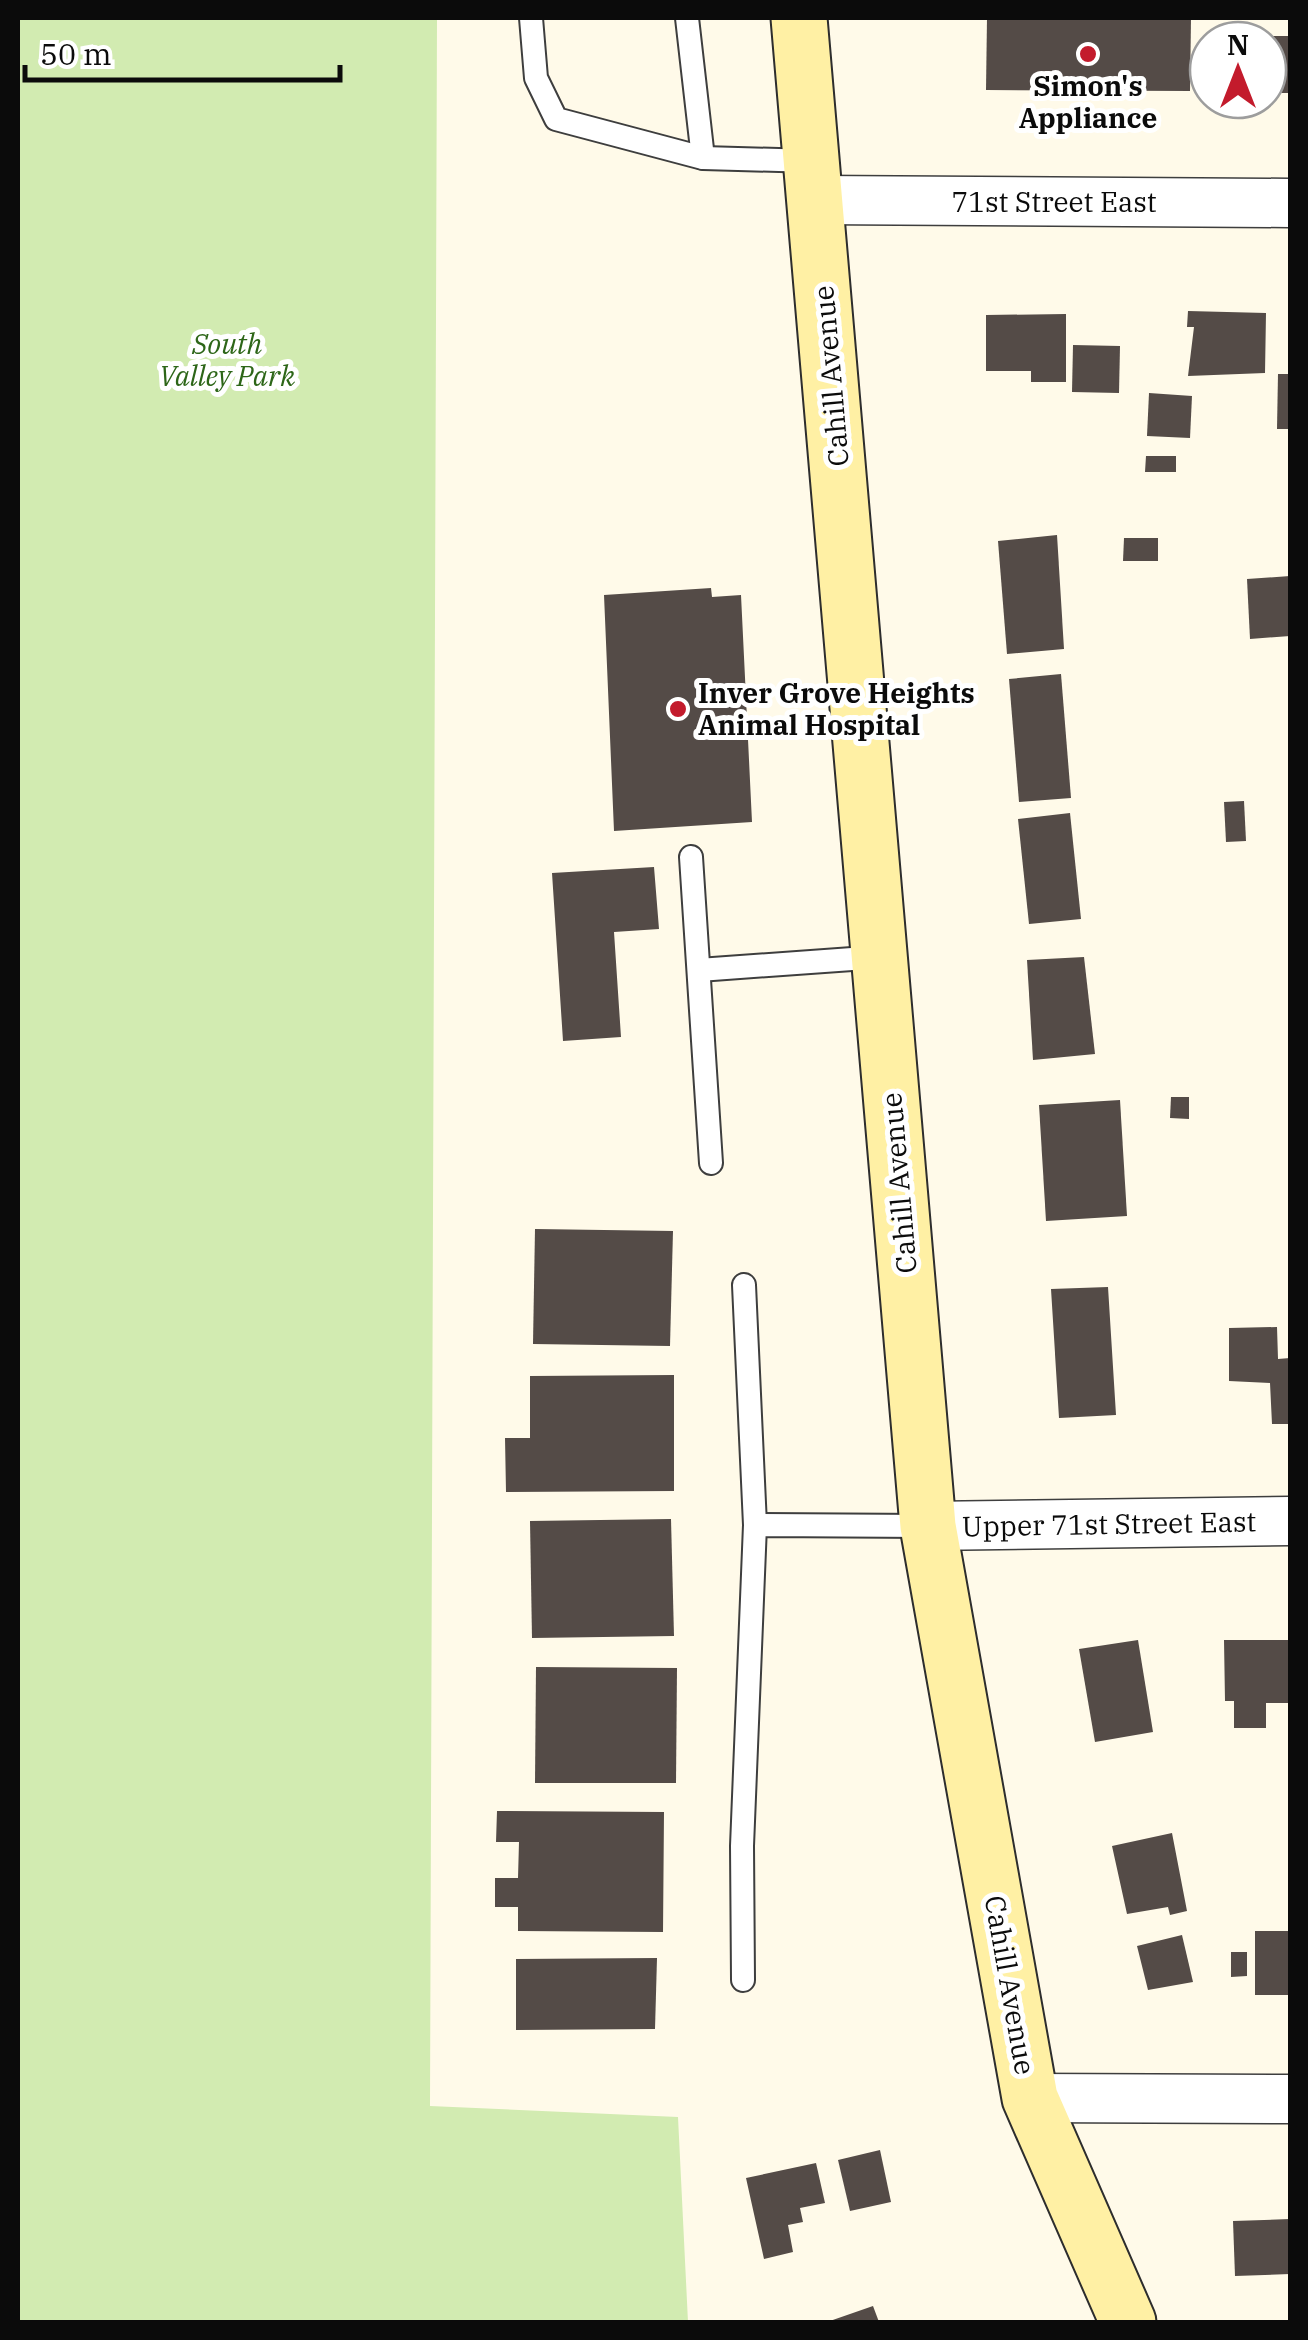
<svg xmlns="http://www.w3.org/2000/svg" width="1308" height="2340" font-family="'IBM Plex Serif',serif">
<rect width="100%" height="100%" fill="#fffae9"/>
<path fill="#d2ebb1" d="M18,18H437L430,2106L678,2117L688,2322H18Z"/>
<g fill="#544b47">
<path d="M987,18H1191L1190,91L986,90Z"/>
<path d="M1261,36H1290V93H1268V40Z"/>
<path d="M1188,311L1266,313L1265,373L1188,376L1194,327H1187Z"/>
<path d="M1066,314V382H1031V371H986V315Z"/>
<path d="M1073,345L1120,346L1119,393L1072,392Z"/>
<path d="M1278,374H1290V429H1277Z"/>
<path d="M1149,393L1192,396L1190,438L1147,436Z"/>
<path d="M1146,456H1176V472H1145Z"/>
<path d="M1057,535L1064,649L1007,654L998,541Z"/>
<path d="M1124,538H1158V561H1123Z"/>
<path d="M1290,576V636L1250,639L1247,579Z"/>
<path d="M711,588L712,597L741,595L752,822L614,831L604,595Z"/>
<path d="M1061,674L1071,798L1019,802L1009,679Z"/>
<path d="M1244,801L1246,841L1226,842L1224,802Z"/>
<path d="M1070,813L1081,919L1029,924L1018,819Z"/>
<path d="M654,867L659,929L614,932L621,1037L563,1041L552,873Z"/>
<path d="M1084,957L1095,1054L1033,1060L1027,960Z"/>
<path d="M1171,1097H1189V1119L1170,1118Z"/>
<path d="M1120,1100L1127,1216L1046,1221L1039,1105Z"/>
<path d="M535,1229L673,1231L670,1346L533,1344Z"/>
<path d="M1108,1287L1116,1415L1059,1418L1051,1289Z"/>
<path d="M1277,1327L1278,1359L1290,1358V1424H1272L1270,1383L1229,1381V1328Z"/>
<path d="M674,1375V1491L506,1492L505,1438H530V1376Z"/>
<path d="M671,1519L674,1636L532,1638L530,1521Z"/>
<path d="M1138,1640L1153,1732L1095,1742L1079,1649Z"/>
<path d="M1224,1640H1290V1703H1266V1728H1234V1701H1225Z"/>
<path d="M536,1667L677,1668L676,1783H535Z"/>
<path d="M497,1811L664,1812L663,1932L518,1931V1907H495V1878H518L519,1842H496Z"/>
<path d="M1172,1833L1187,1911L1170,1915L1168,1907L1127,1914L1112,1846Z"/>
<rect x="1255" y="1931" width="35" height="64"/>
<path d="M1182,1935L1193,1982L1148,1990L1137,1946Z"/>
<path d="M1231,1952H1247V1976L1231,1977Z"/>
<path d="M657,1958L655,2029L516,2030V1959Z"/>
<path d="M880,2150L891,2202L850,2211L838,2160Z"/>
<path d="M816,2163L825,2203L800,2208L803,2222L788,2225L793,2252L764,2259L746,2178Z"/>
<path d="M1290,2219V2274L1235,2276L1233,2221Z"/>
<path d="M873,2306L879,2322H827Z"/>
</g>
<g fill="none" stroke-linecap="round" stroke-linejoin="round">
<g stroke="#3e3e3e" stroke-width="26">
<g id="lane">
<path d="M531,18L536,78L556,119L703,158L813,161"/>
<path d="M687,18L703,158"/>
<path d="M691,857L711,1163"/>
<path d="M699,970L880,957"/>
<path d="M744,1285L755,1525"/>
<path d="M743,1980L742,1846L755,1525L928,1526"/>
</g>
</g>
<g stroke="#3e3e3e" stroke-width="51">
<g id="street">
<path d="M817,200L1290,203"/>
<path d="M928,1526L1290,1521"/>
<path d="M1030,2098L1290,2099"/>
</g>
</g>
<g stroke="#2d2d2d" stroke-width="59">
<path id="secondary" d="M799,18L928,1526L1030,2098L1128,2322"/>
</g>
<use href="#lane" stroke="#fff" stroke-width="22"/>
<use href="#street" stroke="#fff" stroke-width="48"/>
<use href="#secondary" stroke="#fff0a4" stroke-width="55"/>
</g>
<g fill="#c31b2c" stroke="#fff" stroke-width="4">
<circle cx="1088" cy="54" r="10"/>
<circle cx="678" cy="709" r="10"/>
</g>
<g text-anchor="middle" stroke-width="10" stroke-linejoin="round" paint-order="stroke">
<g font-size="28" font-weight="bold" fill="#0b0b0b" stroke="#fff">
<text x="1088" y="96">Simon's<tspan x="1088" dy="32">Appliance</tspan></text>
<text x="698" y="703" text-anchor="start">Inver Grove Heights<tspan x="698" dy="32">Animal Hospital</tspan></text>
</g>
<g font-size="28" fill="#0b0b0b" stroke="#fff">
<text x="1054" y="212">71st Street East</text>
<text transform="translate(831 376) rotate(-95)" y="10">Cahill Avenue</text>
<text transform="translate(899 1183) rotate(-95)" y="10">Cahill Avenue</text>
<text transform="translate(1109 1524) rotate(-1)" y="10">Upper 71st Street East</text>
<text transform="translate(1010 1985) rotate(80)" y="10">Cahill Avenue</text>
</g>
<g font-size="28" font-style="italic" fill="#2d6618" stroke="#fff">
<text x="227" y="354">South<tspan x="227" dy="32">Valley Park</tspan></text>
</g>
</g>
<rect width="1308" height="2340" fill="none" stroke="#0b0b0b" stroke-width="40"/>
<g transform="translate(1238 70)"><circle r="48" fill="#ffffff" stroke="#9d9d9d" stroke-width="2.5"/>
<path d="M0-8L18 38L0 25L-18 38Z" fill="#c31b2c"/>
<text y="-15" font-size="28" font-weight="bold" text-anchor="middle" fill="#0b0b0b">N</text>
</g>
<path d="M25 65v15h315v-15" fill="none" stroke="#0b0b0b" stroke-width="5"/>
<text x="40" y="65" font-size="30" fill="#0b0b0b" stroke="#ffffff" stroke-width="8" paint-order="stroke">50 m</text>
</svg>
